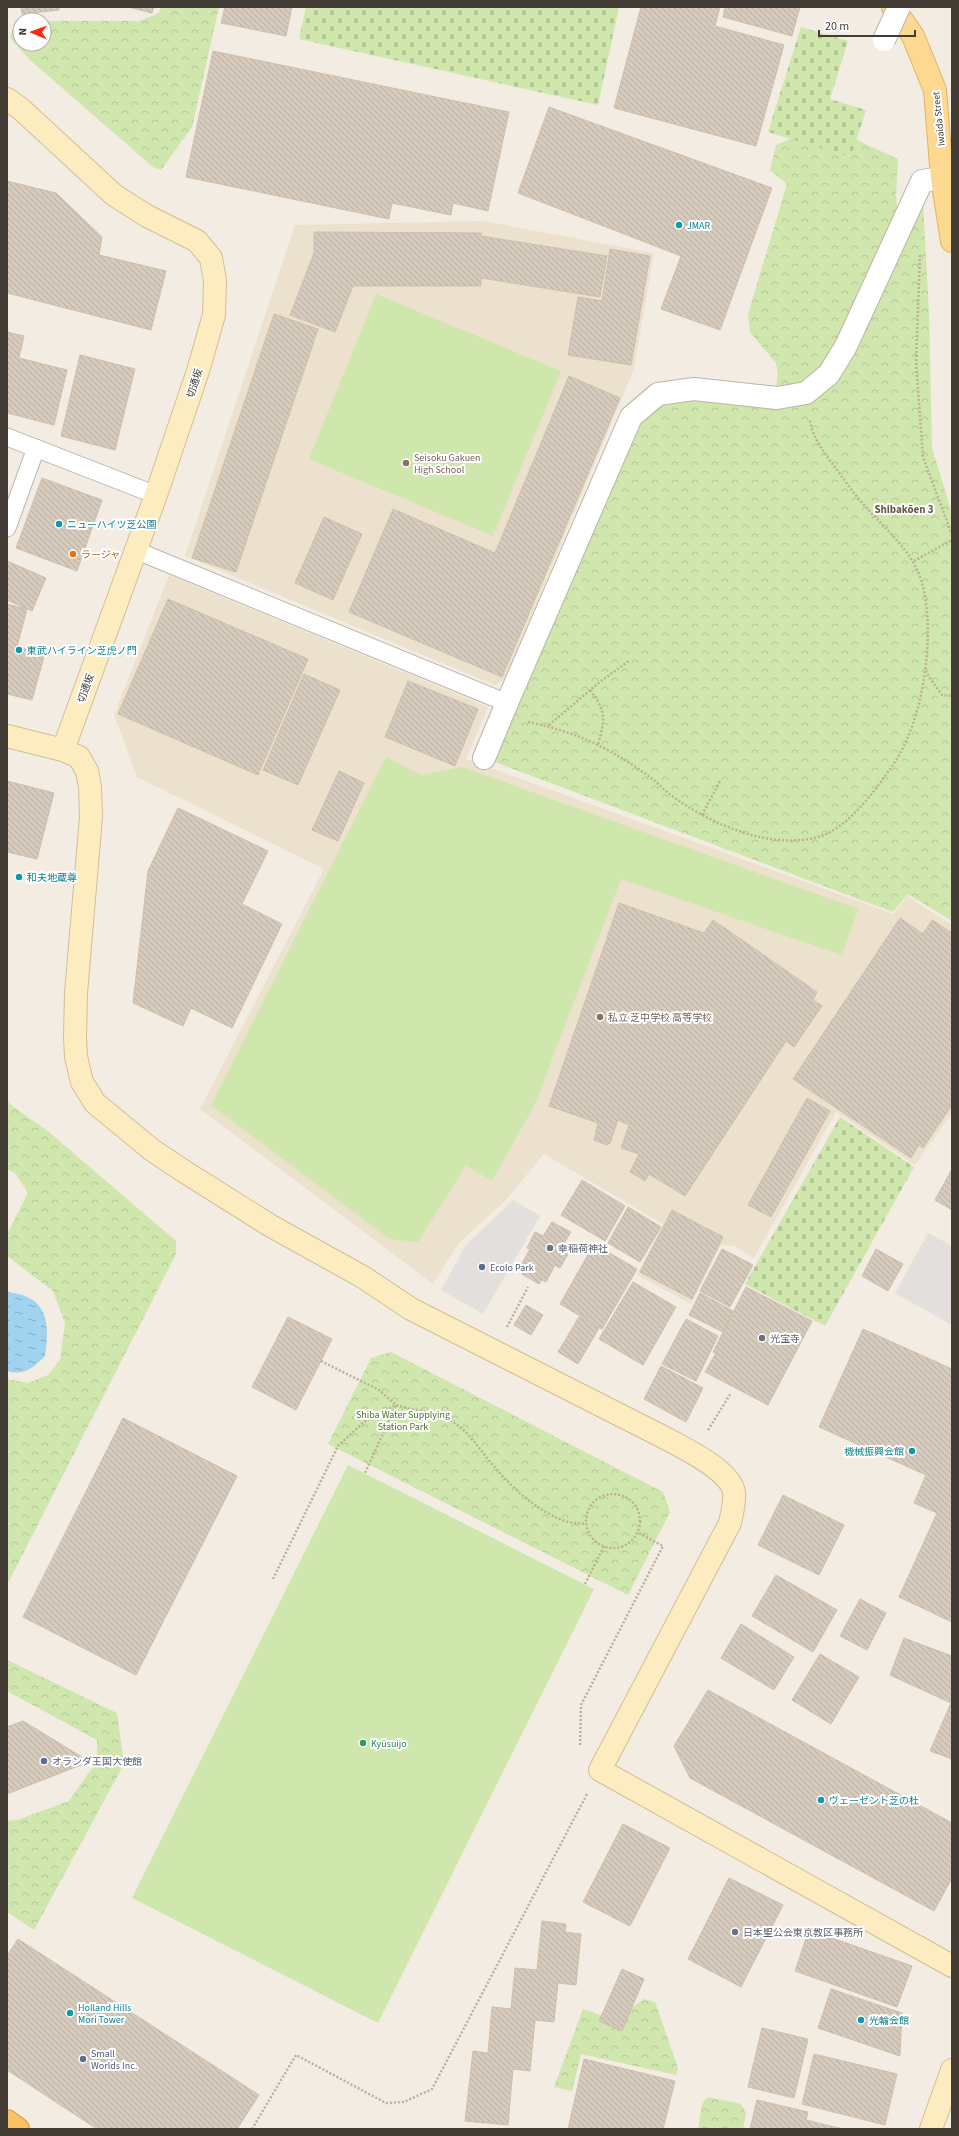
<svg xmlns="http://www.w3.org/2000/svg" width="959" height="2136" font-family="'Source Sans 3','Noto Sans JP',sans-serif">
<defs>
<pattern id="forest-crowns" width="20" height="18" patternUnits="userSpaceOnUse"><rect width="20" height="18" fill="#cfe6ac"/><path d="M2 6a3 3 0 1 1 6 0M12 15a3 3 0 1 1 6 0" fill="none" stroke="#b3c695"/></pattern>
<pattern id="cemetery-stones" width="16" height="16" patternUnits="userSpaceOnUse"><rect width="16" height="16" fill="#cfe6ac"/><path d="M2 7V4a2 2 0 0 1 4 0v3zM10 15v-3a2 2 0 0 1 4 0v3z" fill="#b3c695"/></pattern>
<pattern id="water-ripples" width="26" height="14" patternUnits="userSpaceOnUse"><rect width="26" height="14" fill="#9fd3ef"/><path d="M2 4q2-2 4 0t4 0M15 11q2-2 4 0t4 0" fill="none" stroke="#83acc2"/></pattern>
<pattern id="building-back-hatch" width="6" height="6" patternUnits="userSpaceOnUse"><rect width="6" height="6" fill="#d6cabc"/><path d="M-1 5l2 2M0 0l6 6M5-1l2 2" fill="none" stroke="#b9aea2"/></pattern>
</defs>
<rect width="100%" height="100%" fill="#f2ece3"/>
<g fill="#ebe1cd">
<path d="M483,221L654,253L634,369L505,679L495,685L185,556L295,225Z"/>
<path d="M169,575L488,707L466,759L894,914L907,896L952,925V1113L915,1165L836,1112L754,1258L734,1246L721,1245L691,1304L637,1275L663,1224L544,1154L506,1200L459,1243L433,1284L200,1109L324,869L137,777L114,715Z"/>
</g>
<g fill="#cfe6ac">
<path d="M376,294L561,371L493,536L309,459Z"/>
<path d="M386,757L421,775L462,767L858,909L842,955L621,879L535,1104L492,1181L466,1165L418,1242L390,1239L211,1105Z"/>
<path d="M348,1465L594,1589L378,2023L132,1898Z"/>
</g>
<g fill="url(#forest-crowns)">
<path d="M161,7H219L192,127L161,170L153,167L30,60L10,38L15,21H20V44H44V21H140L159,13Z"/>
<path d="M824,125L898,159L896,196L899,227L922,181L929,314L932,448L952,513V921L908,894L893,912L484,758L631,417L658,394L774,397L778,375L776,363L750,332L748,314L787,184L770,170L776,145Z"/>
<path d="M7,1102L49,1132L176,1241V1254L7,1585V1379L28,1383L48,1375L60,1360L65,1323L53,1291L7,1256V1234L28,1193L15,1173L7,1169Z"/>
<path d="M391,1352L663,1492L670,1512L628,1595L328,1444L371,1358Z"/>
<path d="M7,1660L117,1713L124,1764L34,1930L7,1912V1821L17,1820L69,1801L97,1761V1740L7,1691Z"/>
<path d="M644,1999L655,2002L678,2068L676,2075L581,2054L572,2091L554,2087L583,2009L615,2020Z"/>
<path d="M708,2097L741,2104L746,2113L743,2129H698L702,2104Z"/>
</g>
<g fill="url(#cemetery-stones)">
<path d="M306,7H619L598,105L299,39Z"/>
<path d="M801,27L848,41L830,99L866,110L851,157L768,132Z"/>
<path d="M840,1117L914,1167L825,1326L745,1284Z"/>
</g>
<g fill="#e2dfdc">
<path d="M513,1200L540,1216L483,1314L441,1290L466,1245Z"/>
<path d="M928,1233L952,1246V1325L895,1293Z"/>
</g>
<path fill="url(#water-ripples)" d="M7,1292C48,1296 50,1322 45,1356C33,1368 24,1376 7,1371Z"/>
<g fill="url(#building-back-hatch)" stroke="#cebfac">
<path d="M21,7H59V10L22,14Z"/>
<path d="M128,7H154L152,13Z"/>
<path d="M225,7H292L286,36L221,23Z"/>
<path d="M641,7H720L715,26L784,45L756,146L614,108Z"/>
<path d="M725,7H800L792,36L723,17Z"/>
<path d="M213,51L509,112L488,211L453,203L451,215L392,203L389,219L186,177Z"/>
<path d="M549,107L772,188L720,330L661,309L681,256L518,193Z"/>
<path d="M7,181L56,193L102,237L99,255L166,271L151,330L7,293Z"/>
<path d="M314,232L481,233V236L607,256L600,297L481,278V286H353L335,332L290,315L314,253Z"/>
<path d="M610,249L650,256L631,365L568,355L578,297L602,301Z"/>
<path d="M274,314L318,329L236,572L192,558Z"/>
<path d="M7,332L24,336L19,358L67,370L54,425L7,413Z"/>
<path d="M80,355L135,369L115,450L61,436Z"/>
<path d="M569,376L620,398L502,677L349,612L393,509L495,553Z"/>
<path d="M42,478L102,500L77,571L16,548Z"/>
<path d="M324,517L362,534L333,600L295,583Z"/>
<path d="M7,561L46,578L32,611L7,600Z"/>
<path d="M168,599L308,659L258,775L118,714Z"/>
<path d="M7,604L27,609L17,647L45,653L32,700L7,694Z"/>
<path d="M304,674L340,690L298,785L263,770Z"/>
<path d="M408,681L478,709L455,766L385,737Z"/>
<path d="M339,771L364,783L338,841L312,830Z"/>
<path d="M7,781L54,793L37,859L7,852Z"/>
<path d="M178,808L268,851L242,904L282,924L232,1028L191,1008L183,1026L133,1003L148,871Z"/>
<path d="M619,903L704,933L713,920L817,992L813,1000L822,1006L794,1047L786,1041L685,1196L649,1174L645,1181L630,1172L639,1154L621,1148L629,1125L618,1120L610,1143L607,1145L594,1140L598,1123L549,1106Z"/>
<path d="M900,918L923,934L932,920L952,933V1105L923,1148L919,1145L911,1158L793,1079Z"/>
<path d="M807,1098L830,1111L771,1217L748,1205Z"/>
<path d="M952,1169V1210L935,1200Z"/>
<path d="M582,1180L625,1206L605,1241L561,1215Z"/>
<path d="M628,1207L661,1227L640,1262L608,1243Z"/>
<path d="M672,1210L723,1237L692,1299L640,1272Z"/>
<path d="M552,1222L571,1232L563,1245L571,1249L560,1268L555,1265L546,1282L542,1280L539,1284L522,1274L524,1269L520,1267L530,1249L527,1248L535,1232L543,1236Z"/>
<path d="M594,1244L637,1269L602,1329L560,1304Z"/>
<path d="M722,1249L753,1265L730,1307L700,1291Z"/>
<path d="M876,1249L903,1264L888,1291L862,1276Z"/>
<path d="M633,1282L676,1307L643,1365L599,1339Z"/>
<path d="M746,1287L812,1321L768,1405L705,1372L716,1353L713,1352Z"/>
<path d="M700,1293L733,1311L723,1332L689,1315Z"/>
<path d="M526,1305L543,1315L531,1335L514,1325Z"/>
<path d="M288,1317L332,1339L296,1410L252,1387Z"/>
<path d="M579,1317L599,1328L578,1364L558,1352Z"/>
<path d="M686,1319L718,1336L696,1381L662,1364Z"/>
<path d="M863,1329L952,1369V1622L899,1597L937,1513L914,1503L926,1475L819,1427Z"/>
<path d="M661,1366L703,1388L686,1422L644,1399Z"/>
<path d="M123,1418L237,1476L136,1675L23,1617Z"/>
<path d="M783,1495L844,1525L819,1575L758,1545Z"/>
<path d="M776,1575L837,1610L813,1652L752,1616Z"/>
<path d="M860,1599L886,1613L867,1650L840,1636Z"/>
<path d="M741,1624L794,1657L774,1690L721,1658Z"/>
<path d="M904,1638L952,1656V1759L930,1751L951,1703L890,1675Z"/>
<path d="M820,1654L859,1677L831,1724L792,1700Z"/>
<path d="M708,1690L952,1823V1878L934,1911L690,1778L674,1746Z"/>
<path d="M23,1721L82,1757L81,1765L7,1794V1727Z"/>
<path d="M623,1824L670,1848L630,1926L583,1902Z"/>
<path d="M729,1878L783,1905L741,1987L688,1959Z"/>
<path d="M542,1921L566,1924L565,1932L581,1934L576,1985L558,1983L554,2022L535,2020L530,2071L513,2069L508,2125L465,2121L473,2051L488,2053L492,2007L511,2009L515,1968L537,1970Z"/>
<path d="M809,1930L912,1966L897,2007L795,1971Z"/>
<path d="M18,1939L259,2095L237,2129H97L7,2070V1956Z"/>
<path d="M622,1969L644,1979L622,2031L599,2021Z"/>
<path d="M831,1989L902,2013L900,2056L818,2028Z"/>
<path d="M762,2028L808,2039L794,2098L748,2087Z"/>
<path d="M814,2054L897,2074L885,2125L802,2104Z"/>
<path d="M584,2059L675,2081L663,2129H568Z"/>
<path d="M757,2100L808,2112L806,2120L843,2129H750Z"/>
</g>
<g fill="none" stroke-linecap="round" stroke-linejoin="round">
<g stroke="#bdb4a6" stroke-width="19">
<g id="lane">
<path d="M7,437L156,495"/>
<path d="M7,528L36,448"/>
<path d="M135,550L507,703"/>
</g>
</g>
<g stroke="#bdb4a6" stroke-width="24">
<path id="street" d="M484,758L507,703L631,417L658,394L694,389L777,398L806,393L829,374L846,346L922,181L942,178"/>
</g>
<g stroke="#d2be93" stroke-width="24">
<g id="secondary">
<path d="M7,99L21,109L114,195L147,216L197,241L211,258L215,281L214,315L198,371L156,495L63,750"/>
<path d="M7,736L63,750L79,757L87,771L90,787L91,817L76,993L75,1037L76,1057L82,1082L95,1103L152,1150L185,1172L271,1226L363,1277L411,1309L671,1441C689,1451 730,1471 734,1492C735,1503 732,1513 730,1523L600,1770L952,1966"/>
<path d="M931,2129L952,2070"/>
</g>
</g>
<g stroke="#e2b461" stroke-width="24">
<path id="primary" d="M893,7L913,36L935,90L942,178L952,241"/>
</g>
<g stroke="#db9434" stroke-width="24">
<path id="highway" d="M7,2121L18,2129"/>
</g>
<g stroke="#beaf98" stroke-width="2.5" stroke-dasharray="2 2" stroke-linecap="butt">
<path d="M920,255L916,362L923,457L952,535"/>
<path d="M914,561L952,540"/>
<path d="M925,671L942,695L952,696"/>
<path d="M590,690C607,712 605,719 598,745"/>
<path d="M528,722C553,727 575,734 598,745C614,753 632,764 647,775C656,781 663,789 672,796C711,824 769,850 818,837C848,829 876,789 893,765C924,720 936,634 922,583C913,551 885,529 864,505C853,493 844,479 834,466C824,453 812,436 810,420"/>
<path d="M549,725L601,681L630,660"/>
<path d="M702,815L720,781"/>
<path d="M507,1327L528,1287"/>
<path d="M321,1361L379,1390L396,1405L365,1473"/>
<path d="M708,1430L731,1393"/>
<circle cx="613" cy="1521" r="27"/>
<path d="M273,1579L338,1446L364,1422L396,1405C414,1411 435,1411 451,1421C467,1430 476,1444 487,1458C508,1484 531,1507 562,1520C569,1523 578,1523 586,1524"/>
<path d="M585,1584L604,1546"/>
<path d="M580,1745L581,1705L663,1546L637,1532"/>
<path d="M252,2129L296,2055L386,2103L404,2102L432,2089L587,1794"/>
</g>
<use href="#lane" stroke="#fff" stroke-width="17"/>
<use href="#street" stroke="#fff" stroke-width="22"/>
<use href="#secondary" stroke="#feecc1" stroke-width="22"/>
<use href="#primary" stroke="#fdd891" stroke-width="22"/>
<use href="#highway" stroke="#fcc164" stroke-width="22"/>
<g stroke="#bdb4a6" stroke-width="24" stroke-linecap="butt">
<path id="street-bridge" d="M884,40L899,7"/>
</g>
<use href="#street-bridge" stroke="#fff" stroke-width="22"/>
</g>
<g fill="#0f9aa8" stroke="#fff" stroke-width="1.5">
<circle cx="679" cy="225" r="4"/>
<circle cx="59" cy="524" r="4"/>
<circle cx="19" cy="650" r="4"/>
<circle cx="19" cy="877" r="4"/>
<circle cx="912" cy="1451" r="4"/>
<circle cx="821" cy="1800" r="4"/>
<circle cx="70" cy="2013" r="4"/>
<circle cx="861" cy="2020" r="4"/>
</g>
<g fill="#8d6e63" stroke="#fff" stroke-width="1.5">
<circle cx="406" cy="463" r="4"/>
<circle cx="600" cy="1017" r="4"/>
</g>
<circle fill="#e8710a" stroke="#fff" stroke-width="1.5" cx="73" cy="554" r="4"/>
<g fill="#6b7280" stroke="#fff" stroke-width="1.5">
<circle cx="550" cy="1248" r="4"/>
<circle cx="762" cy="1338" r="4"/>
<circle cx="735" cy="1932" r="4"/>
</g>
<g fill="#5c6f8a" stroke="#fff" stroke-width="1.5">
<circle cx="482" cy="1267" r="4"/>
<circle cx="44" cy="1761" r="4"/>
<circle cx="83" cy="2059" r="4"/>
</g>
<circle fill="#2e9e5b" stroke="#fff" stroke-width="1.5" cx="363" cy="1743" r="4"/>
<g text-anchor="middle" stroke-width="4" stroke-linejoin="round" paint-order="stroke">
<g font-size="10" fill="#433c34" stroke="#fff">
<text transform="translate(938 119) rotate(-96)" y="4">Iwaida Street</text>
<text transform="translate(194 383) rotate(-72)" y="4">切通坂</text>
<text transform="translate(85 688) rotate(-70)" y="4">切通坂</text>
</g>
<g font-size="10" fill="#0d838f" stroke="#fff" text-anchor="start">
<text x="687" y="229">JMAR</text>
<text x="67" y="528">ニューハイツ芝公園</text>
<text x="27" y="654">東武ハイライン芝虎ノ門</text>
<text x="27" y="881">和夫地蔵尊</text>
<text x="904" y="1455" text-anchor="end">機械振興会館</text>
<text x="829" y="1804">ヴェーゼント芝の杜</text>
<text x="78" y="2011">Holland Hills<tspan x="78" dy="12">Mori Tower</tspan></text>
<text x="869" y="2024">光輪会館</text>
</g>
<g font-size="10" fill="#785e54" stroke="#fff" text-anchor="start">
<text x="414" y="461">Seisoku Gakuen<tspan x="414" dy="12">High School</tspan></text>
<text x="608" y="1021">私立 芝中学校 高等学校</text>
</g>
<g font-size="10" fill="#c56008" stroke="#fff" text-anchor="start">
<text x="81" y="558">ラージャ</text>
</g>
<g font-size="10" fill="#5b616d" stroke="#fff" text-anchor="start">
<text x="558" y="1252">幸稲荷神社</text>
<text x="770" y="1342">光宝寺</text>
<text x="743" y="1936">日本聖公会東京教区事務所</text>
</g>
<g font-size="10" fill="#4e5e75" stroke="#fff" text-anchor="start">
<text x="490" y="1271">Ecolo Park</text>
<text x="52" y="1765">オランダ王国大使館</text>
<text x="91" y="2057">Small<tspan x="91" dy="12">Worlds Inc.</tspan></text>
</g>
<g font-size="10" fill="#497428" stroke="#fff">
<text x="403" y="1418">Shiba Water Supplying<tspan x="403" dy="12">Station Park</tspan></text>
</g>
<g font-size="10" fill="#27864d" stroke="#fff" text-anchor="start">
<text x="371" y="1747">Kyūsuijo</text>
</g>
<g font-size="11" font-weight="bold" fill="#665a4b" stroke="#fff">
<text x="904" y="513">Shibakōen 3</text>
</g>
</g>
<rect width="959" height="2136" fill="none" stroke="#433c34" stroke-width="16"/>
<g transform="translate(32 32) rotate(272)"><circle r="19" fill="#ffffff" stroke="#b4b1ae"/>
<path d="M0-3L7 15L0 10L-7 15Z" fill="#f82a14"/>
<text y="-6" font-size="11" font-weight="bold" text-anchor="middle" fill="#433c34">N</text>
</g>
<path d="M819 30v6h96v-6" fill="none" stroke="#433c34" stroke-width="2"/>
<text x="825" y="30" font-size="12" fill="#433c34" stroke="#ffffff" stroke-width="3" paint-order="stroke">20 m</text>
</svg>
